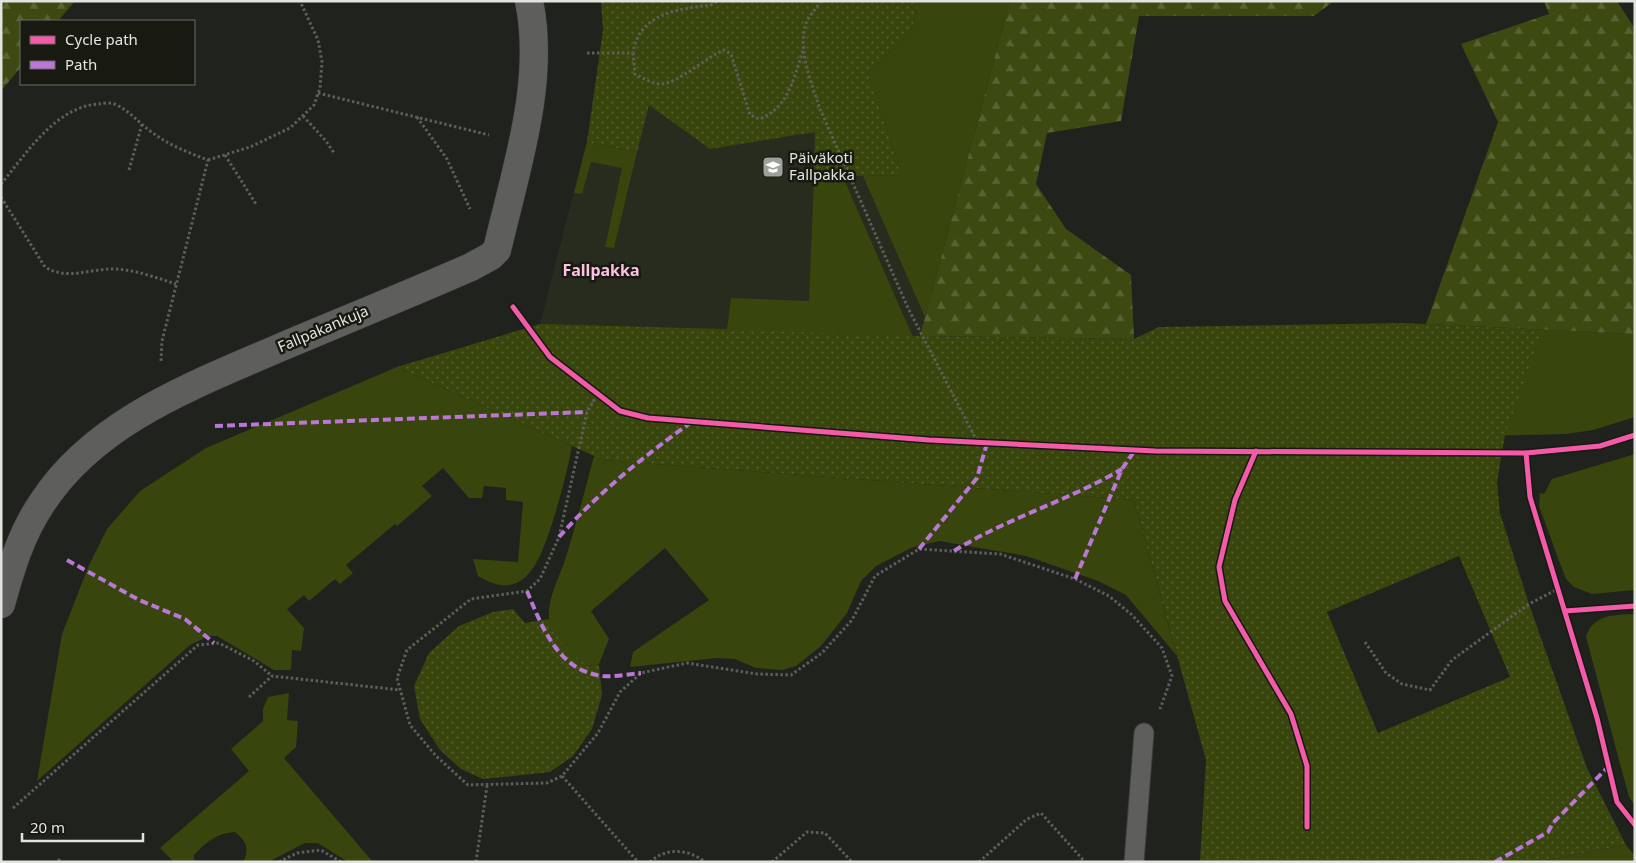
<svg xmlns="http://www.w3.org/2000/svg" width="1636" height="863" font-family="'Noto Sans',sans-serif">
<defs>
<pattern id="forest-firs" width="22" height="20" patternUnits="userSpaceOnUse" patternTransform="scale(1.25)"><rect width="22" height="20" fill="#3c4911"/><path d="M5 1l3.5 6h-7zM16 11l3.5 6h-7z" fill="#586333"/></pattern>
<pattern id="park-dots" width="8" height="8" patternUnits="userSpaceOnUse" patternTransform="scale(1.25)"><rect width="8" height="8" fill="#38450c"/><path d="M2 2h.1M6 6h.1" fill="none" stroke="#54602f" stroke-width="1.8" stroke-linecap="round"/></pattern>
</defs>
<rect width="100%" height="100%" fill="#20221d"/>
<path fill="#272c1e" d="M601,1H1010L920,336L540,324L590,128L603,30Z"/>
<g fill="#38450c">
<path d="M919,1H1010L925,317L863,176L902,175L868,73L911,31Z"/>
<path d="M587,142L637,152L614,248L605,247L622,168L591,162L582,194L574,193Z"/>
<path d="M814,177H843L912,335L961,425L540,324L727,329L731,298L809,301Z"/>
<path d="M1426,324L1635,334V417L1593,430L1566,434L1475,436Z"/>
<path d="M397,367L572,446C567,473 560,498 552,524C540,560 525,605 478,576L473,559L518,562L523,502L506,500V488L484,486L482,498H469L443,468L422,486L432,496L397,526L395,524L346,565L353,573L340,584L335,579L309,601L304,595L287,609L304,628L301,651L292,650L291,670H274L217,636H209L190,645L37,781L62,634L89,565L107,529L140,491L206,448Z"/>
<path d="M1635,454V590L1592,594L1574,587L1566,579L1558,558L1539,506L1540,493L1544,494L1552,479Z"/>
<path d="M594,456L603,460L1134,500L1177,656L1126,595L1098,581L1026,556L939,541L911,548L876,566L861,581L847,613L821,646L796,666L783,670L756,668L735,659L717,658L630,667L633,652L709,600L665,548L591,611L609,639L599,664L590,667C574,656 551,641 549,619C547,599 559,578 565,560C576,525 585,490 594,456Z"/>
<path d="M1635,614V806L1629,797L1586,637C1593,614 1614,615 1635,614Z"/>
<path d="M289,693L287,720L298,721L296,747L284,758L373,862H348L318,843H305L268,862H243C250,849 246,841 235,832C217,833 206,842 194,855V862H174L160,848L249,771L231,749L263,721V709L268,697Z"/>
<path d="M1626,845L1635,856V862H1535Z"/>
</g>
<g fill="url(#forest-firs)">
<path d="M1,1H75L58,21H21V67L1,91Z"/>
<path d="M1010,1H1334L1314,16H1139L1121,121L1047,133L1036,184L1066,229L1131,275L1134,339L920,336Z"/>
<path d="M1544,1H1617L1635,29V334L1426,324L1498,122L1461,44L1549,14Z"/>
</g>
<g fill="url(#park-dots)" fill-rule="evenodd">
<path d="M601,1H919L911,31L868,73L902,175L814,177L815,132L710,149L649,105L637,152L587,142L603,30Z"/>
<path d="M1404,323L1543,330L1505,435L1497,482L1500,513L1529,604L1587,768L1626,845L1535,862H1200L1206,760L1134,500L603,460L397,367L540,324L920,336L1134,339L1159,327ZM1459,556L1510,677L1378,733L1327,612Z"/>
<path d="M513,609L525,623L549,619C558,642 571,654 590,667L599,664L602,695L592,729L573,756L550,772L483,779L461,769L440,750L420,719L414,686L429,653L459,626L493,612Z"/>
</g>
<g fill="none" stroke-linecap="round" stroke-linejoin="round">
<g stroke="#3d3e3a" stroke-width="21">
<path id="lane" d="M1134,862L1144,733"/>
</g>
<g stroke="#3d3e3a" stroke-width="29">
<path id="street" d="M1,604C11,568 21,534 42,503C95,421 194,385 279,348C343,321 407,295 471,267L491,256L497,250C515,172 546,82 529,1"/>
</g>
<g stroke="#5c5e59" stroke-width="3" stroke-dasharray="2.5 2.5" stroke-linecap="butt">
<path d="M821,1C817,8 808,16 806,24C797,50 812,84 820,109L908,308L978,443"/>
<path d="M587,53H633C639,13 678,9 711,5L718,1"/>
<path d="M633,53L635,74C643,78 652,84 661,84C679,83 706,57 724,50L731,54L750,115L759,119C789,109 795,74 804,47"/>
<path d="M318,93L489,135"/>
<path d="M303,116L326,141L334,153"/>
<path d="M417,117L447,159L470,209"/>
<path d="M225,155L256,204"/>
<path d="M208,160L250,147L290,128L314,105L320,88L322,62L318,40L300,1"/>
<path d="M129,170L142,124"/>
<path d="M1,184C26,154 56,106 99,104C103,103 109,102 114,104C130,110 139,124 153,133C169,145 189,153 208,160L162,341L161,361"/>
<path d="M1,197L45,267C68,281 90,268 116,269C136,270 157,278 176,284"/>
<path d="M597,395L587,412L559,537L540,579L527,591L471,599L407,650L397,678L410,725L436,756L468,785L547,783L562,776L598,733L620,692L641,673L687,663L757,674L791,675L822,653L852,620L875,576L919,549L1000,554L1075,579L1109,596L1132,615L1162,648L1172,676L1160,709"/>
<path d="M1365,642L1386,673L1402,684L1430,690L1452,660L1529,604L1558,589"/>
<path d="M249,697L272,676L400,690"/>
<path d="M562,776L638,862"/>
<path d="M13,808L198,645L219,643L254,661L272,676"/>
<path d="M58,859L61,862"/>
<path d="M279,862L297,853L321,850L341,862"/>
<path d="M476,862L487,786"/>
<path d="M650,862C666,847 689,849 705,862"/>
<path d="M772,862L807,832L825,833L852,862"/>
<path d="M979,862L1027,819L1041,813L1085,862"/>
</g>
<use href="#lane" stroke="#5e5f5c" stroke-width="19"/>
<use href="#street" stroke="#5e5f5c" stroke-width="28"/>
<g stroke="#ba77d6" stroke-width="4" stroke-dasharray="8 4" stroke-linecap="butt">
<path d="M215,426L587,412"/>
<path d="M559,537C599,492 644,456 693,421"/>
<path d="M919,549L977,478L987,443"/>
<path d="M954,551C1007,518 1068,501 1122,469"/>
<path d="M67,560L139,600L185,619L214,643"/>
<path d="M1075,579L1122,469L1135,450"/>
<path d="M527,591C542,627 558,671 603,676C615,677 629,674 641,673"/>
<path d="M1495,862L1548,832L1553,823L1609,766"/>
</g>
<g stroke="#181a12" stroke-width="8">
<g id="cycleway">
<path d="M513,307L550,357L620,411L648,418L929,440L1155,451L1526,453L1600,446L1635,435"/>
<path d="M1256,451L1235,500L1219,567L1225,601L1291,714L1307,766V827"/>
<path d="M1526,453L1530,497L1597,718L1617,802L1635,825"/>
<path d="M1565,611L1635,606"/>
</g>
</g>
<use href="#cycleway" stroke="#f35aa7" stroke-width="5"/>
</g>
<defs>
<g id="school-square" transform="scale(1.125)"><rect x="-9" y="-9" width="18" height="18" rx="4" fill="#9ea09a" stroke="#181a12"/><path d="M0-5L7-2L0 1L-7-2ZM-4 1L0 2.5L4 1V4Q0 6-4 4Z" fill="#fff"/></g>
</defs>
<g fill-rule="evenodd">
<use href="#school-square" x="773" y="167"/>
</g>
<g text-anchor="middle" stroke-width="5" stroke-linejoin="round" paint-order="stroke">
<g font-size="15" fill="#e2e4de" stroke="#181a12" text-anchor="start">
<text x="789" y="163">Päiväkoti<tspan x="789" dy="17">Fallpakka</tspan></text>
</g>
<g font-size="15" fill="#e2e4de" stroke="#181a12">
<text transform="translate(323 329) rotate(-23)" y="5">Fallpakankuja</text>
</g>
<g font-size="16" font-weight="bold" fill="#fdc1e2" stroke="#181a12">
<text x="601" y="276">Fallpakka</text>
</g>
</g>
<rect width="1636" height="863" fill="none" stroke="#e2e4de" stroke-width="5"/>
<rect x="20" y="20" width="175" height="65" fill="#181a12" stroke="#696b64"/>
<rect x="30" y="36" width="25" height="8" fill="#f35aa7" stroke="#696b64"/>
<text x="65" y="45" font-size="15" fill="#e2e4de">Cycle path</text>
<rect x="30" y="61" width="25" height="8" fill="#ba77d6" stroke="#696b64"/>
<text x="65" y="70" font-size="15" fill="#e2e4de">Path</text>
<path d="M22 833v8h121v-8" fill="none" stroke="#e2e4de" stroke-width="2.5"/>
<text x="30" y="833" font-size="15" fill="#e2e4de" stroke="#181a12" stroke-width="4" paint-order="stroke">20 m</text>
</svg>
